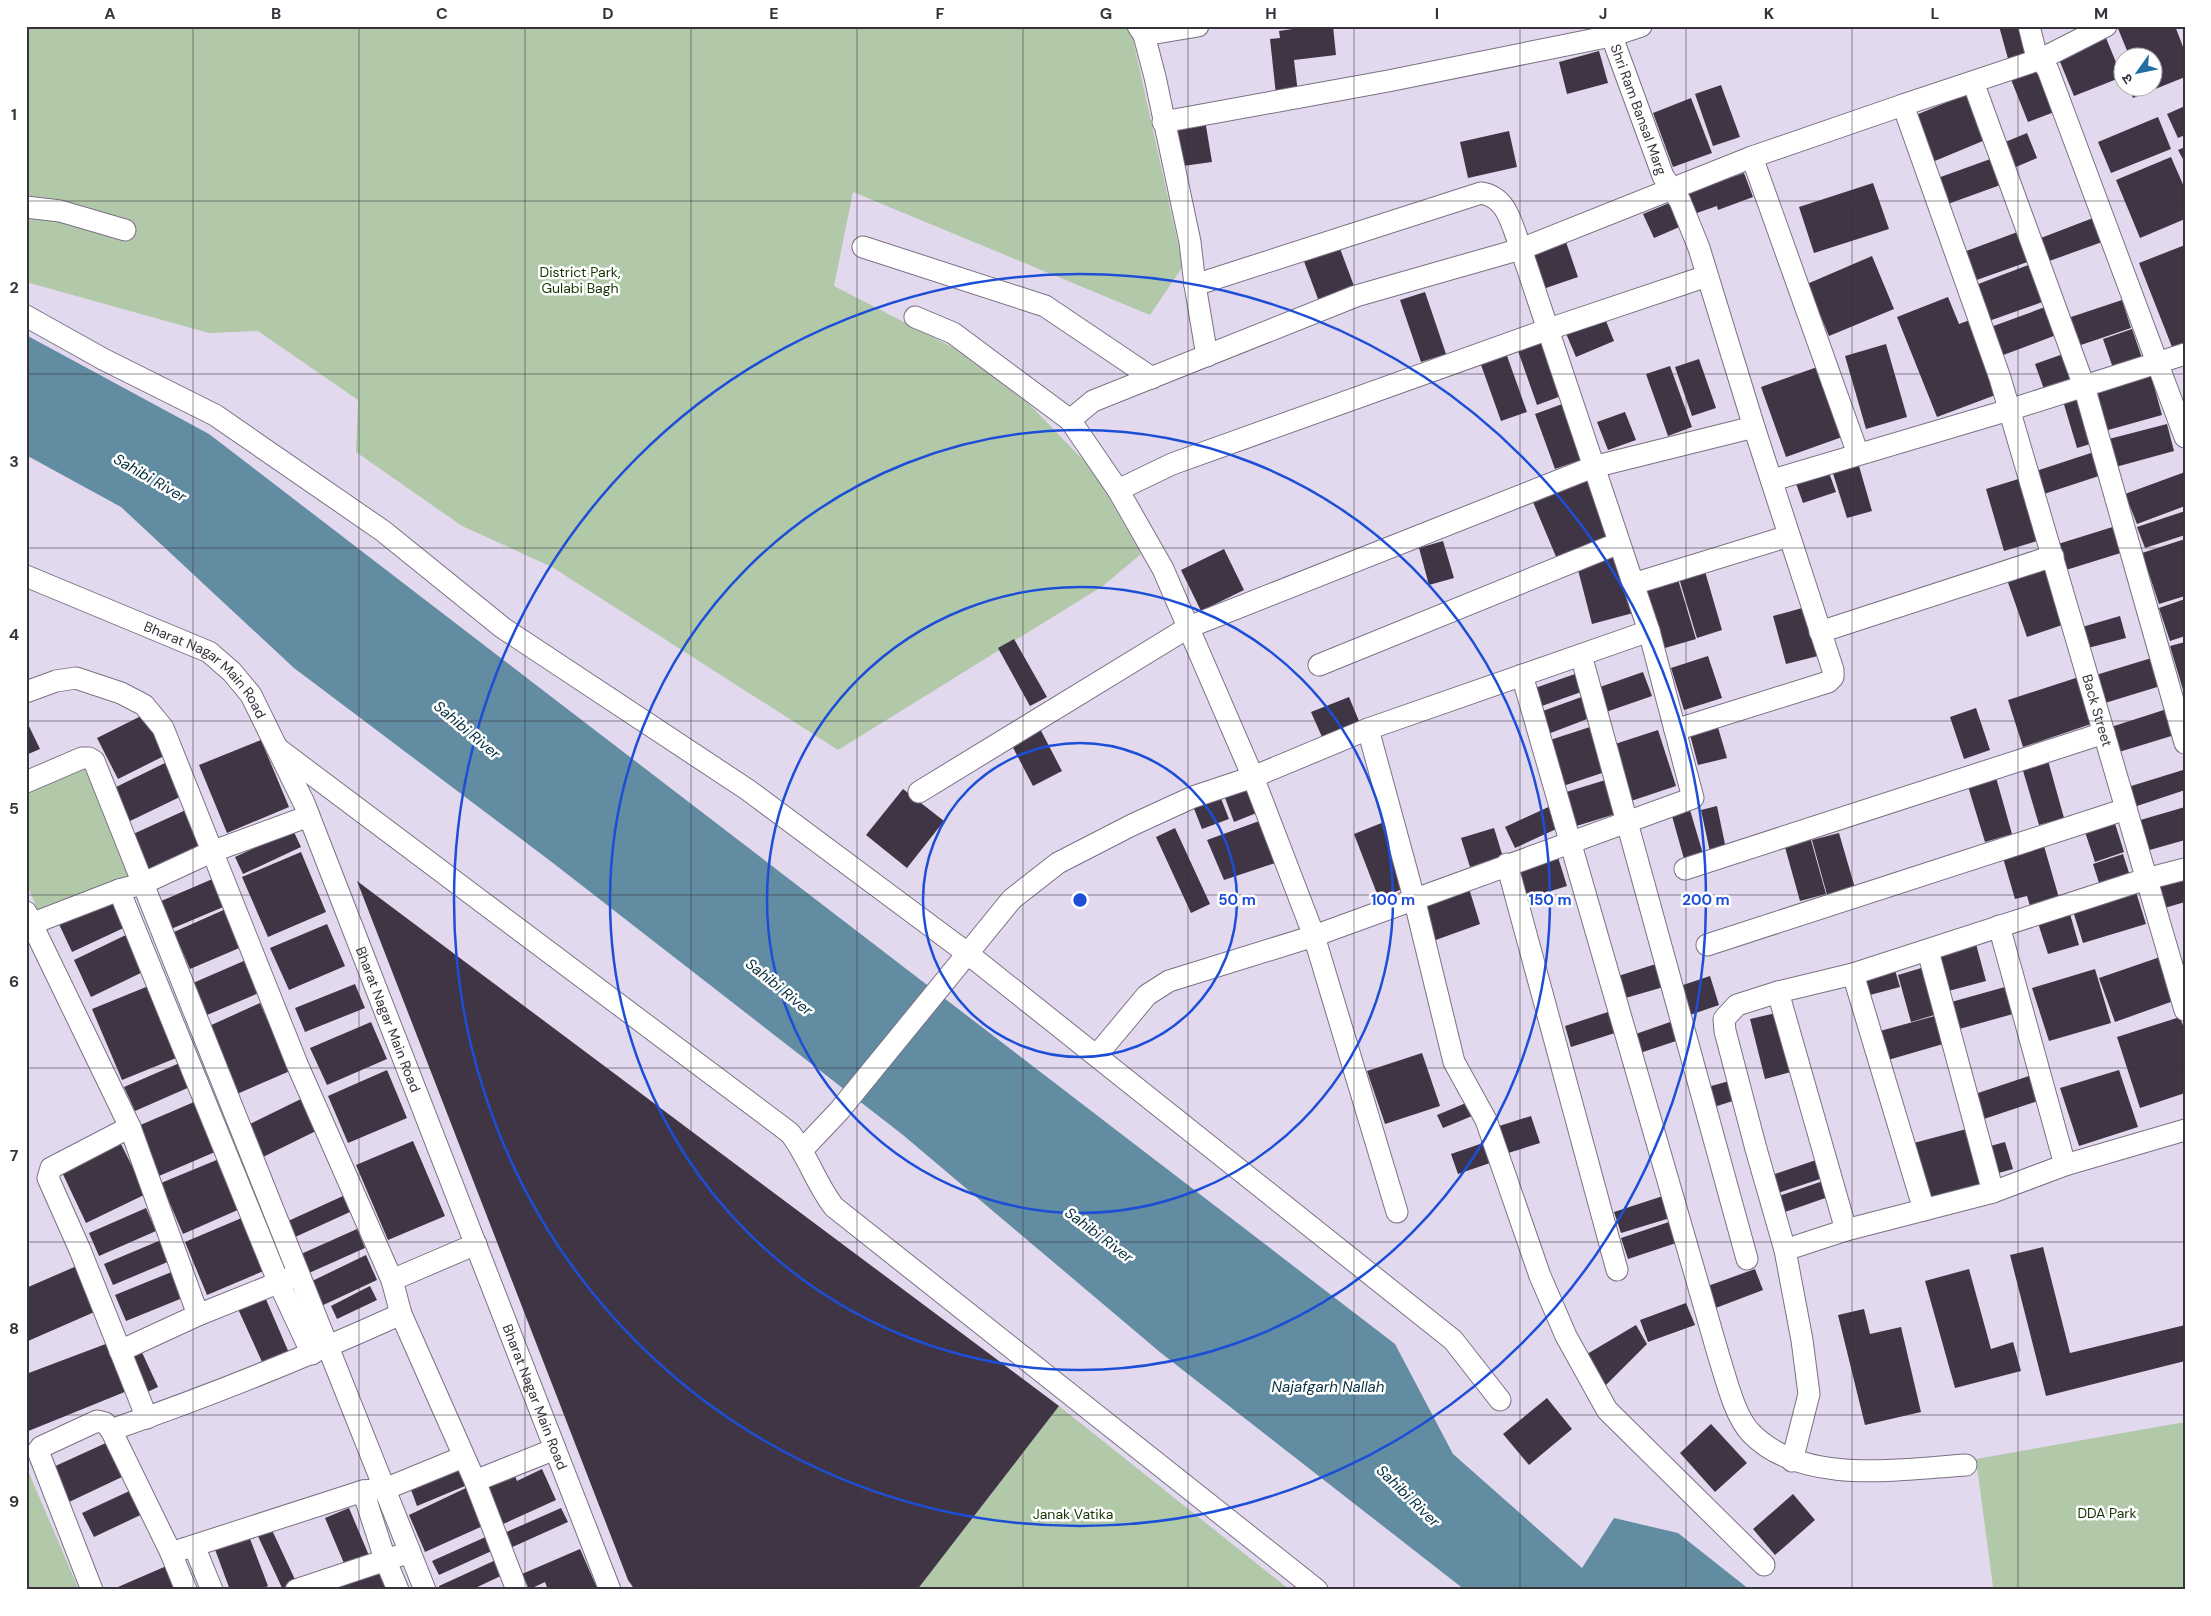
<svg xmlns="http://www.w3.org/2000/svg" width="2211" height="1616" font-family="'DM Sans','Noto Sans Devanagari',sans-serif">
<rect width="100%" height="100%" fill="#e3d9ef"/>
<g fill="#b1c9a8">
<path d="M26,26H1130L1183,266L1150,315L853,192L834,286L958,350L1030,405L1093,470L1141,554L1103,586L838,750L552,567L462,526L356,452L358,400L258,331L209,333L26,282Z"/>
<path d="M86,767L131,880L40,916L26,882V791Z"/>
<path d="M1059,1406L1290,1590H917Z"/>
<path d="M2185,1422V1590H1982L1993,1587L1976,1459Z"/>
<path d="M26,1466L79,1590H26Z"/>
</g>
<path fill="#618ca1" d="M26,335L209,434L1395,1344L1453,1454L1582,1568L1614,1518L1678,1533L1750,1590H1465L1161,1353L903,1135L553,863L294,668L121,507L26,455Z"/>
<g fill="#403544">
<path d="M1313,26H1333L1336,55L1294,60L1298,93L1276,95L1270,39L1280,38L1279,31Z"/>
<path d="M1999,26H2025L2034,59L2010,66Z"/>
<path d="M2117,26H2175L2185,52V77L2133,98L2129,88H2154V58H2130Z"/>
<path d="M2104,33L2122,77L2074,96L2056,52Z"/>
<path d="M1599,51L1608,83L1567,94L1559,62Z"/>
<path d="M2039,65L2057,111L2028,122L2010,77Z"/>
<path d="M1721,85L1740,137L1713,146L1695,94Z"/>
<path d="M1972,92L1990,138L1930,163L1911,117Z"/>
<path d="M1691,98L1712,153L1673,167L1653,113Z"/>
<path d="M2185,106V135L2178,138L2167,114Z"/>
<path d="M2158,117L2171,149L2111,173L2098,142Z"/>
<path d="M1205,120L1212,162L1176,167L1170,125Z"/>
<path d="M1509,131L1517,167L1468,178L1460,142Z"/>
<path d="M2027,133L2037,158L2009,170L1998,145Z"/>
<path d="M2185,147V163L2178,150Z"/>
<path d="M1996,157L2006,183L1945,205L1935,179Z"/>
<path d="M2171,157L2185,189V219L2140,238L2116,180Z"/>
<path d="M1744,173L1753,197L1718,210L1717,206L1691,215L1682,190L1709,185Z"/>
<path d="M1873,183L1889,229L1814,253L1799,207Z"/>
<path d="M1674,201L1684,225L1654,238L1643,214Z"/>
<path d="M2093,218L2102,242L2041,264L2033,241Z"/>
<path d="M2023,230L2033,260L1971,282L1961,253Z"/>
<path d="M1566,242L1578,277L1543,289L1531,254Z"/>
<path d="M1338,243L1357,294L1321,307L1302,256Z"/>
<path d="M2185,245V342L2172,347L2139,263Z"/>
<path d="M1872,256L1894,309L1829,336L1807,284Z"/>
<path d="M2031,264L2045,301L1986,322L1973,286Z"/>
<path d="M1425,292L1446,354L1421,362L1400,300Z"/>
<path d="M1948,297L1959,324L1970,320L1998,394L1937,417L1897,317Z"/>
<path d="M2122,300L2131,328L2072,348L2062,320Z"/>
<path d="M2048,306L2059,334L1998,357L1988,328Z"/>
<path d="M1604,316L1614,341L1576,357L1565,331Z"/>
<path d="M2132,329L2143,361L2114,371L2103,339Z"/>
<path d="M1544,339L1564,395L1537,405L1517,348Z"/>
<path d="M1886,344L1907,417L1866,429L1845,356Z"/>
<path d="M1506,353L1527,412L1501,421L1480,362Z"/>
<path d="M2066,353L2076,381L2045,392L2035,364Z"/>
<path d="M1699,359L1716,408L1692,416L1675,367Z"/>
<path d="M1670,366L1692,427L1668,436L1646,374Z"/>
<path d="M1820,366L1845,436L1786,457L1761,387Z"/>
<path d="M2151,375L2162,415L2101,432L2090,392Z"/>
<path d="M2083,395L2097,442L2077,448L2063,401Z"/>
<path d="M1565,403L1586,458L1555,469L1535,414Z"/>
<path d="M1625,412L1636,440L1608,450L1597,422Z"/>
<path d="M2167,424L2174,451L2112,468L2105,440Z"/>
<path d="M2097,451L2105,474L2044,494L2036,471Z"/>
<path d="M1857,459L1872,511L1847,518L1831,467Z"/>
<path d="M1827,467L1836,492L1803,503L1794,478Z"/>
<path d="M2185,472V506L2137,524L2125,494Z"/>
<path d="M2025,477L2044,539L2004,551L1986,489Z"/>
<path d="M1592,478L1615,535L1557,559L1533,502Z"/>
<path d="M2185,511V535L2145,548L2137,527Z"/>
<path d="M2119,525L2127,551L2066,570L2058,544Z"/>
<path d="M2185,539V596L2159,604L2142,553Z"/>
<path d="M1443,541L1454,578L1429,585L1419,548Z"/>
<path d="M1224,549L1244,590L1201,611L1181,570Z"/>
<path d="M1616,551L1633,613L1592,624L1576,562Z"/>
<path d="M2049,559L2071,622L2027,637L2005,574Z"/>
<path d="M1704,568L1722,630L1697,638L1678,575Z"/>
<path d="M1677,576L1696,639L1658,650L1639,587Z"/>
<path d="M2185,599V636L2170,641L2159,608Z"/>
<path d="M1806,607L1818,656L1786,664L1773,616Z"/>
<path d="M2120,616L2126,638L2088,648L2082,627Z"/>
<path d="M1014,639L1047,697L1030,706L998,648Z"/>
<path d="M2185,642V693H2184L2170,646Z"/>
<path d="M1708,656L1722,698L1684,710L1671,668Z"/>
<path d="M2158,656L2167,684L2105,703L2096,675Z"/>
<path d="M1643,672L1652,696L1606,712L1597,688Z"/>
<path d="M1578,673L1584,691L1539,707L1532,689Z"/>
<path d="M2082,676L2097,722L2023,747L2008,700Z"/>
<path d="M1587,695L1595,716L1548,734L1540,712Z"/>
<path d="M1349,697L1359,721L1322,737L1311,712Z"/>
<path d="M1976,708L1990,750L1964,759L1950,717Z"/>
<path d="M2170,708L2178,734L2119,752L2111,727Z"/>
<path d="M145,714L166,755L118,779L97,738Z"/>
<path d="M26,720L40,749L26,755Z"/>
<path d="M1037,723L1062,771L1033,786L1008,738Z"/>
<path d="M1717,724L1727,758L1698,765L1689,731Z"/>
<path d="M1593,726L1608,771L1563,786L1547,741Z"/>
<path d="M1658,730L1676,786L1631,801L1612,745Z"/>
<path d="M261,740L289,807L227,833L199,765Z"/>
<path d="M2047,757L2064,818L2039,825L2021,764Z"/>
<path d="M169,761L186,794L128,822L112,789Z"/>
<path d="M2183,770L2185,790L2134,807L2128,787Z"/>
<path d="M1995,774L2012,834L1985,842L1967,783Z"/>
<path d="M1612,778L1622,812L1573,827L1563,793Z"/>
<path d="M1249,785L1259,812L1234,822L1224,795Z"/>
<path d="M903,789L944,821L907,868L866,835Z"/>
<path d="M1220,796L1229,819L1202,829L1193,806Z"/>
<path d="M1555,804L1565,825L1515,848L1505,827Z"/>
<path d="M1717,806L1726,849L1710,852L1701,810Z"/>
<path d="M2185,807V840L2146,851L2137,821Z"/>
<path d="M188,809L206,846L147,873L131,835Z"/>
<path d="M1690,810L1703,854L1684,859L1672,816Z"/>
<path d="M2113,817L2124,852L2095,862L2083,826Z"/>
<path d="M1262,820L1278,862L1224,880L1207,840Z"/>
<path d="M1384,822L1402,889L1379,899L1354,834Z"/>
<path d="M1175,828L1210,904L1191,913L1156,837Z"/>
<path d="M1494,828L1503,857L1470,867L1461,838Z"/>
<path d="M293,830L301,847L243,874L235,857Z"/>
<path d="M1809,833L1826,894L1800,901L1783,840Z"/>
<path d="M1839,833L1857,895L1829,902L1812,840Z"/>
<path d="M2042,839L2059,898L2030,906L2027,896L2015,899L2001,851Z"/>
<path d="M301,852L326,912L268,937L242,877Z"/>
<path d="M1557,854L1567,886L1522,900L1512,868Z"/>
<path d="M2123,854L2131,879L2101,889L2093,864Z"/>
<path d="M217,877L228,905L171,929L159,902Z"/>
<path d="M2185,879V902L2161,909L2155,887Z"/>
<path d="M357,881L1059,1406L917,1590H635L628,1580Z"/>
<path d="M1468,885L1480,924L1433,941L1422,901Z"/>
<path d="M2136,892L2146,924L2083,943L2073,911Z"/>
<path d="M116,895L130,925L72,952L58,922Z"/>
<path d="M228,908L244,946L190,969L174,932Z"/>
<path d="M2070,914L2079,945L2048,954L2038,923Z"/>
<path d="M327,924L345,966L289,990L270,948Z"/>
<path d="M130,933L147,970L91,997L74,960Z"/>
<path d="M1976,944L1986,981L1941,993L1931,956Z"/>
<path d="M2163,956L2179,999L2115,1022L2099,978Z"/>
<path d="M246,960L261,992L207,1015L193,983Z"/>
<path d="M1659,963L1667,986L1622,999L1615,977Z"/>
<path d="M1928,966L1941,1013L1911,1022L1898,975Z"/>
<path d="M2095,969L2111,1023L2049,1041L2032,988Z"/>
<path d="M1895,970L1900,987L1870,995L1865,978Z"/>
<path d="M1710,976L1719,1005L1690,1015L1680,986Z"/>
<path d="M355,984L365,1008L305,1032L295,1008Z"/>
<path d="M151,985L181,1056L122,1080L92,1009Z"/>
<path d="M2005,987L2013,1014L1952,1031L1944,1004Z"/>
<path d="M260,1003L290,1071L237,1094L207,1027Z"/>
<path d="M1608,1012L1615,1033L1571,1047L1565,1026Z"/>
<path d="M1776,1013L1791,1072L1765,1079L1750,1019Z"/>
<path d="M1942,1014L1950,1042L1888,1060L1880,1031Z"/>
<path d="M2180,1017L2185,1031V1093L2140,1108L2117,1037Z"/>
<path d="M1676,1020L1682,1039L1637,1054L1630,1036Z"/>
<path d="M371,1022L387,1059L327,1085L310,1048Z"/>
<path d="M1422,1053L1440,1106L1385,1124L1367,1071Z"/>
<path d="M182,1062L192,1086L135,1111L124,1087Z"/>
<path d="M387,1070L407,1118L348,1143L328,1096Z"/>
<path d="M2119,1070L2138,1127L2079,1146L2060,1088Z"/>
<path d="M2029,1076L2038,1101L1978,1121L1969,1096Z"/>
<path d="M1733,1080L1739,1099L1711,1108L1704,1088Z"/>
<path d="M303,1098L318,1130L263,1157L248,1125Z"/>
<path d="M194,1102L215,1152L159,1176L138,1126Z"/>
<path d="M1466,1103L1472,1116L1443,1128L1437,1115Z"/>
<path d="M1531,1116L1540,1143L1505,1154L1496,1127Z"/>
<path d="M1974,1127L1989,1188L1926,1205L1910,1144Z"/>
<path d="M413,1141L445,1216L388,1240L356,1165Z"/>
<path d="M120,1142L146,1194L86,1223L61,1170Z"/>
<path d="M2005,1142L2013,1169L1991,1175L1983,1148Z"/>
<path d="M1483,1143L1490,1163L1458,1174L1451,1154Z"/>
<path d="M1822,1158L1829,1176L1778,1193L1772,1175Z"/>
<path d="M219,1159L240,1209L183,1234L161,1183Z"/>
<path d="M1829,1179L1834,1195L1785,1212L1779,1196Z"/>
<path d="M343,1196L350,1212L293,1238L286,1222Z"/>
<path d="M1663,1196L1670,1218L1621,1233L1614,1212Z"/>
<path d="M146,1208L156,1231L99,1256L89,1233Z"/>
<path d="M244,1217L266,1270L207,1295L185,1242Z"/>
<path d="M1669,1222L1676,1243L1628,1259L1621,1238Z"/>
<path d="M357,1229L365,1248L309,1273L301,1254Z"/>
<path d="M161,1240L170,1261L113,1285L104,1264Z"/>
<path d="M2043,1247L2070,1353L2185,1325V1361L2046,1396L2010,1255Z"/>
<path d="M366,1255L377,1280L319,1307L308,1283Z"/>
<path d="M79,1265L99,1310L28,1341L26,1288Z"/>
<path d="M1755,1269L1763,1290L1713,1309L1705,1287Z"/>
<path d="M1969,1269L1991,1349L2013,1342L2021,1371L1955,1388L1925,1281Z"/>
<path d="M174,1271L185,1297L126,1321L115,1295Z"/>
<path d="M370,1286L377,1300L337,1319L331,1306Z"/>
<path d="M265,1297L289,1353L263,1364L238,1309Z"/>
<path d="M1686,1303L1695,1325L1648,1342L1640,1320Z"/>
<path d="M1864,1309L1870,1334L1901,1327L1921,1412L1865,1425L1838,1315Z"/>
<path d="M1636,1325L1647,1344L1600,1391L1582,1357Z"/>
<path d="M111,1342L132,1389L26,1432V1374Z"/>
<path d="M139,1346L158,1387L143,1394L124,1353Z"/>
<path d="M1547,1398L1572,1429L1529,1465L1503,1434Z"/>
<path d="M1711,1424L1747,1463L1715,1492L1680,1453Z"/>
<path d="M108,1442L124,1476L67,1503L51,1468Z"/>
<path d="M457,1467L465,1486L417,1506L410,1487Z"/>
<path d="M542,1469L556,1500L501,1525L485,1489L515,1476L517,1481Z"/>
<path d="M138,1487L149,1511L94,1537L82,1513Z"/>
<path d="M468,1487L485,1525L425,1552L409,1515Z"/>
<path d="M1793,1494L1815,1520L1775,1555L1753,1529Z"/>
<path d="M349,1508L370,1558L346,1568L325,1518Z"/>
<path d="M561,1508L568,1522L508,1549L502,1534Z"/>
<path d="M271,1528L298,1586L288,1590H283L257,1534Z"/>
<path d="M247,1531L268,1586L258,1590H230L213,1544Z"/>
<path d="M490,1535L496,1549L439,1575L432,1561Z"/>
<path d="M580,1549L598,1590H548L545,1582L528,1590H520L515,1577Z"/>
<path d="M498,1559L505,1574L471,1590H440L439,1586Z"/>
<path d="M171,1564L182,1590H111Z"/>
<path d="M378,1565L390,1590H325Z"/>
</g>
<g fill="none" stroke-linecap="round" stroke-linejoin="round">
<g stroke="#7a7184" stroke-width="23">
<g id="minor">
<path d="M1138,26L1144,35L1155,77L1190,242L1195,285L1207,356"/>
<path id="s1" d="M1608,26L1663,176L1680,201L1699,248L1754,427L1833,670V677L1828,682L1675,730"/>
<path d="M2029,26L2035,50L2048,70L2185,437"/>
<path d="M1144,35L1198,26"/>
<path d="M1973,82L2084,386L2185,743"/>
<path d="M1903,105L2041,59L2106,26"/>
<path d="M1163,122L1388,81L1611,36L1641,26"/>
<path d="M1752,157L1858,454"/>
<path d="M26,207L60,211L125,230"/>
<path d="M863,247L1045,306L1152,378"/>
<path d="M26,316L103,359L215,415L383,531L503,628L748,790L967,953L1453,1340L1500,1400"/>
<path d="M915,317L953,333L1070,420L1118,490L1163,569L1253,777L1314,936L1397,1212"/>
<path id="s2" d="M1070,420L1093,401L1356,296L1521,249L1752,157L1903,105L2000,378L2185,1010"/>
<path d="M1773,480L2009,410L2185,354"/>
<path d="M1118,490L1172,464L1546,330L1707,276"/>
<path id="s3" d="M26,576L209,652L232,672L251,695L304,803L610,1590"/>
<path d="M1633,584L1789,536"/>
<path d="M1820,632L2053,556"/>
<path d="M1581,655L1747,1259"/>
<path d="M1319,665L1619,543"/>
<path d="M1522,675L1719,1357C1726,1379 1735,1417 1751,1433C1802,1486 1900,1469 1966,1465"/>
<path d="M26,692L56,681L76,678L121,693L144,705L163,728L297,1064L392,1280L401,1314L475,1481L517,1590"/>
<path d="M1368,729L1414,898L1454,1062L1486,1120L1540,1276L1566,1336L1607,1410L1764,1565"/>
<path d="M277,748L790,1133C808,1156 816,1184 834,1207L1317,1590"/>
<path d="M26,782L82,758H89L94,761L425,1590"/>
<path d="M919,792L1189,627L1593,467L1754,427"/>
<path d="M1507,864L1617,1270"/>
<path d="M1685,869L2104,733"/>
<path d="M119,890L278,1281L312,1354"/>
<path d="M26,912L130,1127L198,1315"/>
<path d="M31,924L119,890L142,884L211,852L309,816"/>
<path d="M1999,926L2065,1165"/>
<path d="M1707,945L2126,809"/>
<path d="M1928,951L1993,1192"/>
<path d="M1778,992L1846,1230"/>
<path d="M1097,1055L1147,995L1169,981L1314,936L1693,798L1649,631L1521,249C1512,226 1508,197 1481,193L1195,285"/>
<path d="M130,1127L51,1168L48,1178L80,1250L147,1418"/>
<path d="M803,1149L839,1111L1012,899L1058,863L1132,825L1193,797L1253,777L1368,729L1649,631"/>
<path d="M1924,1210L1853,974L2146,879L2185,869"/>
<path d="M1785,1250L1846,1230L1993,1192L2065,1165L2185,1130"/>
<path d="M392,1280L476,1244"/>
<path d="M120,1351L198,1315L290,1278"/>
<path d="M111,1430C210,1396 306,1357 401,1314"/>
<path d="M1792,1461L1809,1394L1802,1340L1785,1250L1756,1149L1725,1031L1724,1019L1737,1005L1778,992L1853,974"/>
<path d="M475,1481L555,1449"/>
<path d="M363,1491L385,1559L398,1590"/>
<path d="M194,1546L212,1590"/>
<path d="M171,1553L363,1491L385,1489L463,1457"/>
<path d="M92,1590L38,1451L41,1447L97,1421L105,1423L111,1430L171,1553L186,1590"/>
<path d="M296,1590L410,1552"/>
</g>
</g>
<use href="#minor" stroke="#fff" stroke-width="21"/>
</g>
<path fill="none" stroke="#37333b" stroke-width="1" stroke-opacity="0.55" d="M193,26V1590M359,26V1590M525,26V1590M691,26V1590M857,26V1590M1023,26V1590M1188,26V1590M1354,26V1590M1520,26V1590M1686,26V1590M1852,26V1590M2018,26V1590M26,201H2185M26,374H2185M26,548H2185M26,721H2185M26,895H2185M26,1068H2185M26,1242H2185M26,1415H2185"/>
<g fill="none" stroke="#1d4ed8" stroke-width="2.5">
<circle cx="1080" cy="900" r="157"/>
<circle cx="1080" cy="900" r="313"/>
<circle cx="1080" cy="900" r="470"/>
<circle cx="1080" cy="900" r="626"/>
</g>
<g text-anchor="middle" stroke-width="5" stroke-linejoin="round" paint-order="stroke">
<g font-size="14" fill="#37333b" stroke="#fff">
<text dy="5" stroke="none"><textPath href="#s1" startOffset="89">Shri Ram Bansal Marg</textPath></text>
<text dy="5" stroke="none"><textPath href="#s3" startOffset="206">Bharat Nagar Main Road</textPath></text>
<text dy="5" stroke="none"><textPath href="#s2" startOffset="1529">Back Street</textPath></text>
<text dy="5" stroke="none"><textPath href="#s3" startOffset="611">Bharat Nagar Main Road</textPath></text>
<text dy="5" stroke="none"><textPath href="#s3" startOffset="1016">Bharat Nagar Main Road</textPath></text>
</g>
<g font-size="14" fill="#143501" stroke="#fff">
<text x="580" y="277">District Park,<tspan x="580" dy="16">Gulabi Bagh</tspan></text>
<text x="2107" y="1518">DDA Park</text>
<text x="1073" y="1519">Janak Vatika</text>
</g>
<g font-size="15" font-style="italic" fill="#052e3e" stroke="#fff">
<text transform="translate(150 478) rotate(30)" y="5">Sahibi River</text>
<text transform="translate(467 730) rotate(40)" y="5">Sahibi River</text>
<text transform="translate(779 987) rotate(39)" y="5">Sahibi River</text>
<text transform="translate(1099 1235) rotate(37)" y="5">Sahibi River</text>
<text x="1328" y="1392">Najafgarh Nallah</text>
<text transform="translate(1408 1496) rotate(44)" y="5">Sahibi River</text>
</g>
</g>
<circle cx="1080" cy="900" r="8" fill="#1d4ed8" stroke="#fff" stroke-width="2.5"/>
<g font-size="15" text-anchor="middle" font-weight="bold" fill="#1d4ed8" stroke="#fff" stroke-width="5" stroke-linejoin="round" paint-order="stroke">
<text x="1237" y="905">50 m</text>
<text x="1393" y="905">100 m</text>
<text x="1550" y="905">150 m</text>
<text x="1706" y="905">200 m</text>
</g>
<rect width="2211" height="1616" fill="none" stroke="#ffffff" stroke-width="55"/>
<g transform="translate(2138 72) rotate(237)"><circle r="24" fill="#ffffff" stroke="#afadb1"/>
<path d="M0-4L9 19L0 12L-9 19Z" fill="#226ea1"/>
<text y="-8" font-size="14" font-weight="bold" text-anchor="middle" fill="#37333b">उ</text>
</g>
<rect x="28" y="28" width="2156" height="1560" fill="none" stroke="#37333b" stroke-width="2"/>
<g font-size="16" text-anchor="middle" font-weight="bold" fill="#37333b">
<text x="110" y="19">A</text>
<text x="276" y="19">B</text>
<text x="442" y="19">C</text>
<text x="608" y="19">D</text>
<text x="774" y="19">E</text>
<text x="940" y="19">F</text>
<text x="1106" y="19">G</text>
<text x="1271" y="19">H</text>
<text x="1437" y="19">I</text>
<text x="1603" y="19">J</text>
<text x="1769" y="19">K</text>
<text x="1935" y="19">L</text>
<text x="2101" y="19">M</text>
<text x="14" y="120">1</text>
<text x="14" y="293">2</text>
<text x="14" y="467">3</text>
<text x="14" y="640">4</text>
<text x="14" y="814">5</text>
<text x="14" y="987">6</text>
<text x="14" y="1161">7</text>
<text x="14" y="1334">8</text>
<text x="14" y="1507">9</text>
</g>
</svg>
